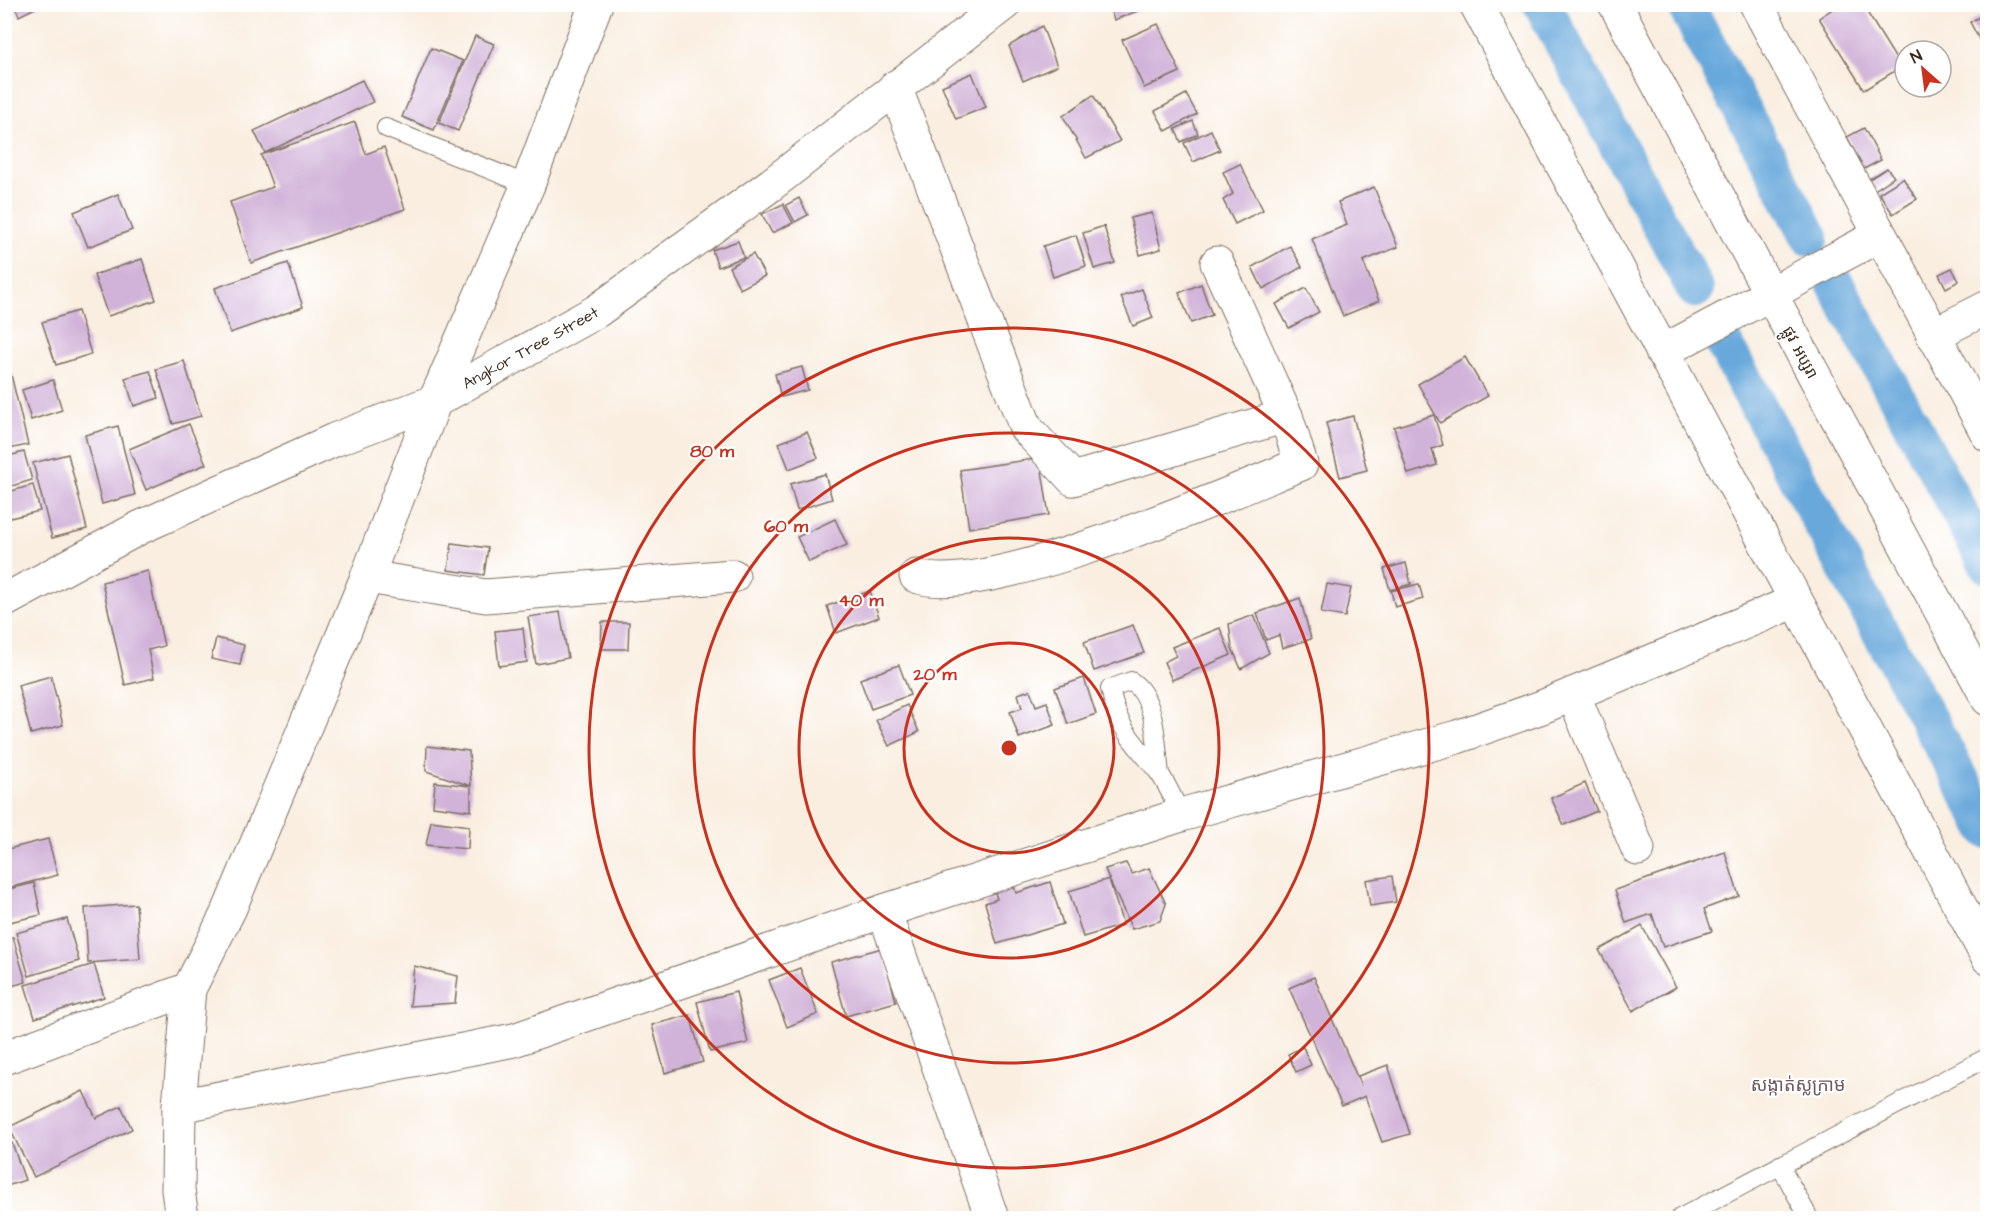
<svg xmlns="http://www.w3.org/2000/svg" width="1992" height="1223" font-family="'Architects Daughter','Noto Sans Khmer',sans-serif">
<rect width="100%" height="100%" fill="#fff"/>
<filter id="ink" filterUnits="userSpaceOnUse"><feTurbulence type="fractalNoise" baseFrequency=".0167" numOctaves="2"/><feDisplacementMap in="SourceGraphic" scale="12" xChannelSelector="R" yChannelSelector="G"/><feConvolveMatrix kernelMatrix="1 2 1 2 8 2 1 2 1" color-interpolation-filters="sRGB"/></filter>
<filter id="wash" filterUnits="userSpaceOnUse"><feTurbulence type="fractalNoise" baseFrequency=".008" numOctaves="4" result="noise"/><feDisplacementMap in="SourceGraphic" scale="24" xChannelSelector="R" yChannelSelector="G"/><feGaussianBlur stdDeviation="1.35" result="paint"/><feColorMatrix in="noise" values="0 0 0 0 0 0 0 0 0 0 0 0 0 0 0 0 0 1.4 0 .05"/><feComposite in="paint" operator="in"/></filter>
<g filter="url(#wash)">
<rect width="100%" height="100%" fill="#f9eee0"/>
<g fill="none" stroke-linecap="round" stroke-linejoin="round">
<g stroke="#68a8db" stroke-width="38">
<path d="M1542,4L1695,289"/>
<path d="M1685,4L1810,237"/>
<path d="M1836,285L1988,565"/>
<path d="M1722,340L1988,830"/>
</g>
</g>
<g id="blocks">
<g fill="#d1b3d9">
<path d="M14,4H43L19,16Z"/>
<path d="M1108,4H1147L1148,7L1114,20Z"/>
<path d="M1840,4H1862L1901,67L1864,90L1819,18Z"/>
<path d="M1988,12V56L1970,22Z"/>
<path d="M1158,24L1180,72L1144,88L1122,40Z"/>
<path d="M1042,26L1057,66L1023,81L1009,46Z"/>
<path d="M475,36L494,44L458,131L439,123Z"/>
<path d="M431,48L463,61L434,130L402,117Z"/>
<path d="M972,73L986,107L956,119L942,86Z"/>
<path d="M362,80L373,102L265,153L254,131Z"/>
<path d="M1186,94L1197,114L1166,131L1155,111Z"/>
<path d="M1093,95L1120,141L1086,158L1063,116Z"/>
<path d="M1193,121L1198,134L1181,142L1175,129Z"/>
<path d="M355,122L366,154L384,147L405,209L251,263L230,202L273,187L261,155Z"/>
<path d="M1864,128L1881,160L1864,169L1847,137Z"/>
<path d="M1211,130L1220,150L1193,162L1184,143Z"/>
<path d="M1240,164L1263,210L1235,224L1223,200L1233,194L1223,172Z"/>
<path d="M1887,168L1894,177L1873,191L1866,181Z"/>
<path d="M1903,178L1917,199L1893,214L1879,193Z"/>
<path d="M1374,187L1398,247L1363,261L1379,301L1343,316L1312,239L1347,225L1338,202Z"/>
<path d="M118,194L132,230L88,247L74,212Z"/>
<path d="M799,198L808,215L795,222L786,205Z"/>
<path d="M783,204L793,223L772,233L762,214Z"/>
<path d="M1152,213L1161,249L1140,255L1130,218Z"/>
<path d="M1104,226L1115,263L1094,269L1083,233Z"/>
<path d="M1076,235L1086,266L1053,277L1043,246Z"/>
<path d="M738,241L744,257L718,267L712,250Z"/>
<path d="M1290,246L1302,267L1263,289L1252,267Z"/>
<path d="M753,254L765,276L740,289L729,267Z"/>
<path d="M142,259L156,300L108,316L94,275Z"/>
<path d="M288,263L303,307L230,333L215,288Z"/>
<path d="M1952,268L1959,281L1946,288L1939,274Z"/>
<path d="M1201,284L1212,315L1191,323L1179,293Z"/>
<path d="M1306,288L1319,312L1289,328L1276,304Z"/>
<path d="M1142,289L1153,318L1133,326L1121,297Z"/>
<path d="M78,311L91,354L56,365L42,322Z"/>
<path d="M1465,357L1488,396L1440,423L1418,384Z"/>
<path d="M4,358H7L28,445L4,450Z"/>
<path d="M184,361L201,416L173,424L156,369Z"/>
<path d="M802,367L808,390L781,397L775,374Z"/>
<path d="M150,371L159,398L134,406L125,378Z"/>
<path d="M53,380L62,410L31,420L22,390Z"/>
<path d="M1434,415L1443,445L1432,449L1437,465L1408,474L1394,427Z"/>
<path d="M1353,416L1367,470L1340,477L1326,423Z"/>
<path d="M189,424L206,464L146,490L129,449Z"/>
<path d="M118,426L135,495L102,504L85,435Z"/>
<path d="M807,432L818,458L789,469L779,443Z"/>
<path d="M24,452L32,480L5,488L4,457Z"/>
<path d="M68,454L87,529L52,538L33,463Z"/>
<path d="M1040,458L1049,515L969,528L960,470Z"/>
<path d="M825,474L832,499L797,510L790,484Z"/>
<path d="M33,485L40,511L10,518L4,493Z"/>
<path d="M835,519L847,545L809,562L797,537Z"/>
<path d="M452,543L488,548L484,575L448,570Z"/>
<path d="M1406,563L1411,584L1390,590L1384,569Z"/>
<path d="M148,571L164,646L148,650L154,678L125,685L102,582Z"/>
<path d="M1327,584L1351,588L1345,617L1321,613Z"/>
<path d="M1419,584L1423,599L1395,607L1391,591Z"/>
<path d="M870,591L879,617L836,633L827,606Z"/>
<path d="M1300,598L1311,639L1282,648L1279,635L1266,640L1257,613Z"/>
<path d="M560,612L568,658L536,664L528,617Z"/>
<path d="M1254,615L1269,653L1241,669L1232,648L1229,624Z"/>
<path d="M602,622H629L628,649H601Z"/>
<path d="M1133,625L1144,653L1094,671L1084,642Z"/>
<path d="M523,628L527,662L499,666L495,631Z"/>
<path d="M1220,628L1231,655L1172,680L1164,662L1176,656L1172,647Z"/>
<path d="M216,638L244,645L240,665L211,659Z"/>
<path d="M899,665L910,695L871,709L860,679Z"/>
<path d="M51,676L63,725L31,734L18,685Z"/>
<path d="M1084,678L1096,714L1068,724L1055,688Z"/>
<path d="M1030,690L1036,706L1047,702L1055,725L1019,738L1010,712L1022,708L1018,694Z"/>
<path d="M907,705L919,732L889,746L876,720Z"/>
<path d="M427,746L469,751L471,786L426,771Z"/>
<path d="M435,782L471,786V811L433,806Z"/>
<path d="M1585,783L1597,811L1564,825L1551,798Z"/>
<path d="M431,821L469,826L468,849L426,845Z"/>
<path d="M48,839L58,875L4,889V850Z"/>
<path d="M1725,852L1739,896L1704,909L1712,931L1663,947L1652,914L1626,923L1615,890Z"/>
<path d="M1126,863L1132,874L1149,868L1166,904L1160,921L1132,929L1109,879L1123,925L1083,937L1069,891L1109,879L1105,869Z"/>
<path d="M1392,876L1396,902L1370,906L1366,880Z"/>
<path d="M1012,880L1016,893L1050,882L1063,924L997,944L985,903L997,899L993,886Z"/>
<path d="M34,883L41,915L9,922L5,890Z"/>
<path d="M136,904L140,959L88,963L85,908Z"/>
<path d="M67,919L79,961L29,976L16,933Z"/>
<path d="M1642,926L1676,987L1633,1011L1599,950Z"/>
<path d="M13,937L26,982L4,988V939Z"/>
<path d="M882,948L896,1002L846,1016L831,962Z"/>
<path d="M94,964L104,997L35,1018L25,985Z"/>
<path d="M414,966L458,976L455,1003L410,1006Z"/>
<path d="M800,968L818,1014L787,1027L769,980Z"/>
<path d="M1314,977L1361,1086L1358,1076L1388,1065L1410,1134L1382,1142L1365,1096L1342,1106L1289,988Z"/>
<path d="M736,992L748,1043L710,1052L697,1002Z"/>
<path d="M690,1015L703,1062L665,1073L652,1025Z"/>
<path d="M1303,1047L1311,1065L1296,1072L1288,1054Z"/>
<path d="M83,1091L96,1118L121,1106L132,1129L34,1177L9,1127Z"/>
<path d="M12,1143L25,1180L4,1187V1145Z"/>
<path d="M243,1212L291,1216V1218H243Z"/>
</g>
</g>
</g>
<g filter="url(#ink)">
<use href="#blocks" fill-opacity="0" stroke="#7e6f62" stroke-width="1.5"/>
<g fill="none" stroke-linecap="round" stroke-linejoin="round">
<g stroke="#7e6f62" stroke-width="20">
<g id="service">
<path d="M386,128L528,185"/>
<path d="M1160,774C1156,746 1157,698 1131,681L1110,689C1119,732 1134,741 1159,773C1168,785 1174,801 1181,815"/>
<path d="M1780,1165L1809,1218"/>
<path d="M1680,1218L1988,1057"/>
</g>
</g>
<g stroke="#7e6f62" stroke-width="35">
<g id="minor">
<path d="M1476,4L1988,958"/>
<path d="M1756,4L1988,435"/>
<path d="M895,87L1026,428L1073,479L1286,416"/>
<path d="M1933,335L1988,307"/>
<path d="M916,576C983,602 1229,493 1301,464L1286,416L1217,263"/>
<path d="M367,577L486,596L733,576"/>
<path d="M4,601L139,528L334,440L435,401L597,311L772,184L1004,4"/>
<path d="M1573,694L1638,849"/>
<path d="M884,911L992,1218"/>
<path d="M4,1058L189,989"/>
<path d="M179,1106L514,1040L884,911L1181,815L1457,737L1542,707L1796,601"/>
</g>
</g>
<g stroke="#7e6f62" stroke-width="35">
<path id="tertiary" d="M182,1218L178,1190L179,1106L189,989L230,908L367,577L435,401L528,185L596,4"/>
</g>
<g stroke="#7e6f62" stroke-width="35">
<g id="secondary">
<path d="M1615,4L1988,699"/>
<path d="M1662,352L1880,235"/>
</g>
</g>
<use href="#service" stroke="#fff" stroke-width="18"/>
<use href="#minor" stroke="#fff" stroke-width="33"/>
<use href="#tertiary" stroke="#fff" stroke-width="33"/>
<use href="#secondary" stroke="#fff" stroke-width="33"/>
</g>
</g>
<g fill="none" stroke="#c8321e" stroke-width="3">
<circle cx="1009" cy="748" r="105"/>
<circle cx="1009" cy="748" r="210"/>
<circle cx="1009" cy="748" r="315"/>
<circle cx="1009" cy="748" r="420"/>
</g>
<g text-anchor="middle" stroke-width="4.5" stroke-linejoin="round" paint-order="stroke">
<g font-size="16" fill="#3b2a1e" stroke="#fff">
<text transform="translate(530 347) rotate(-29)" y="6">Angkor Tree Street</text>
<text transform="translate(1801 352) rotate(62)" y="6">ផ្លូវ អប្សរា</text>
</g>
<g font-size="18" fill="#705a5f" stroke="#fff">
<text x="1798" y="1091">សង្កាត់ស្លក្រាម</text>
</g>
</g>
<circle cx="1009" cy="748" r="9" fill="#c8321e" stroke="#fff" stroke-width="3"/>
<g font-size="18" text-anchor="middle" font-weight="bold" fill="#c8321e" stroke="#fff" stroke-width="4.5" stroke-linejoin="round" paint-order="stroke">
<text x="712" y="457">80 m</text>
<text x="786" y="532">60 m</text>
<text x="861" y="606">40 m</text>
<text x="935" y="680">20 m</text>
</g>
<rect width="1992" height="1223" fill="none" stroke="#fff" stroke-width="24"/>
<g transform="translate(1923 69) rotate(332)"><circle r="28" fill="#ffffff" stroke="#b1aaa5" stroke-width="1.5"/>
<path d="M0-4.5L10 22L0 15L-10 22Z" fill="#c8321e"/>
<text y="-9" font-size="16" font-weight="bold" text-anchor="middle" fill="#3b2a1e">N</text>
</g>
</svg>
